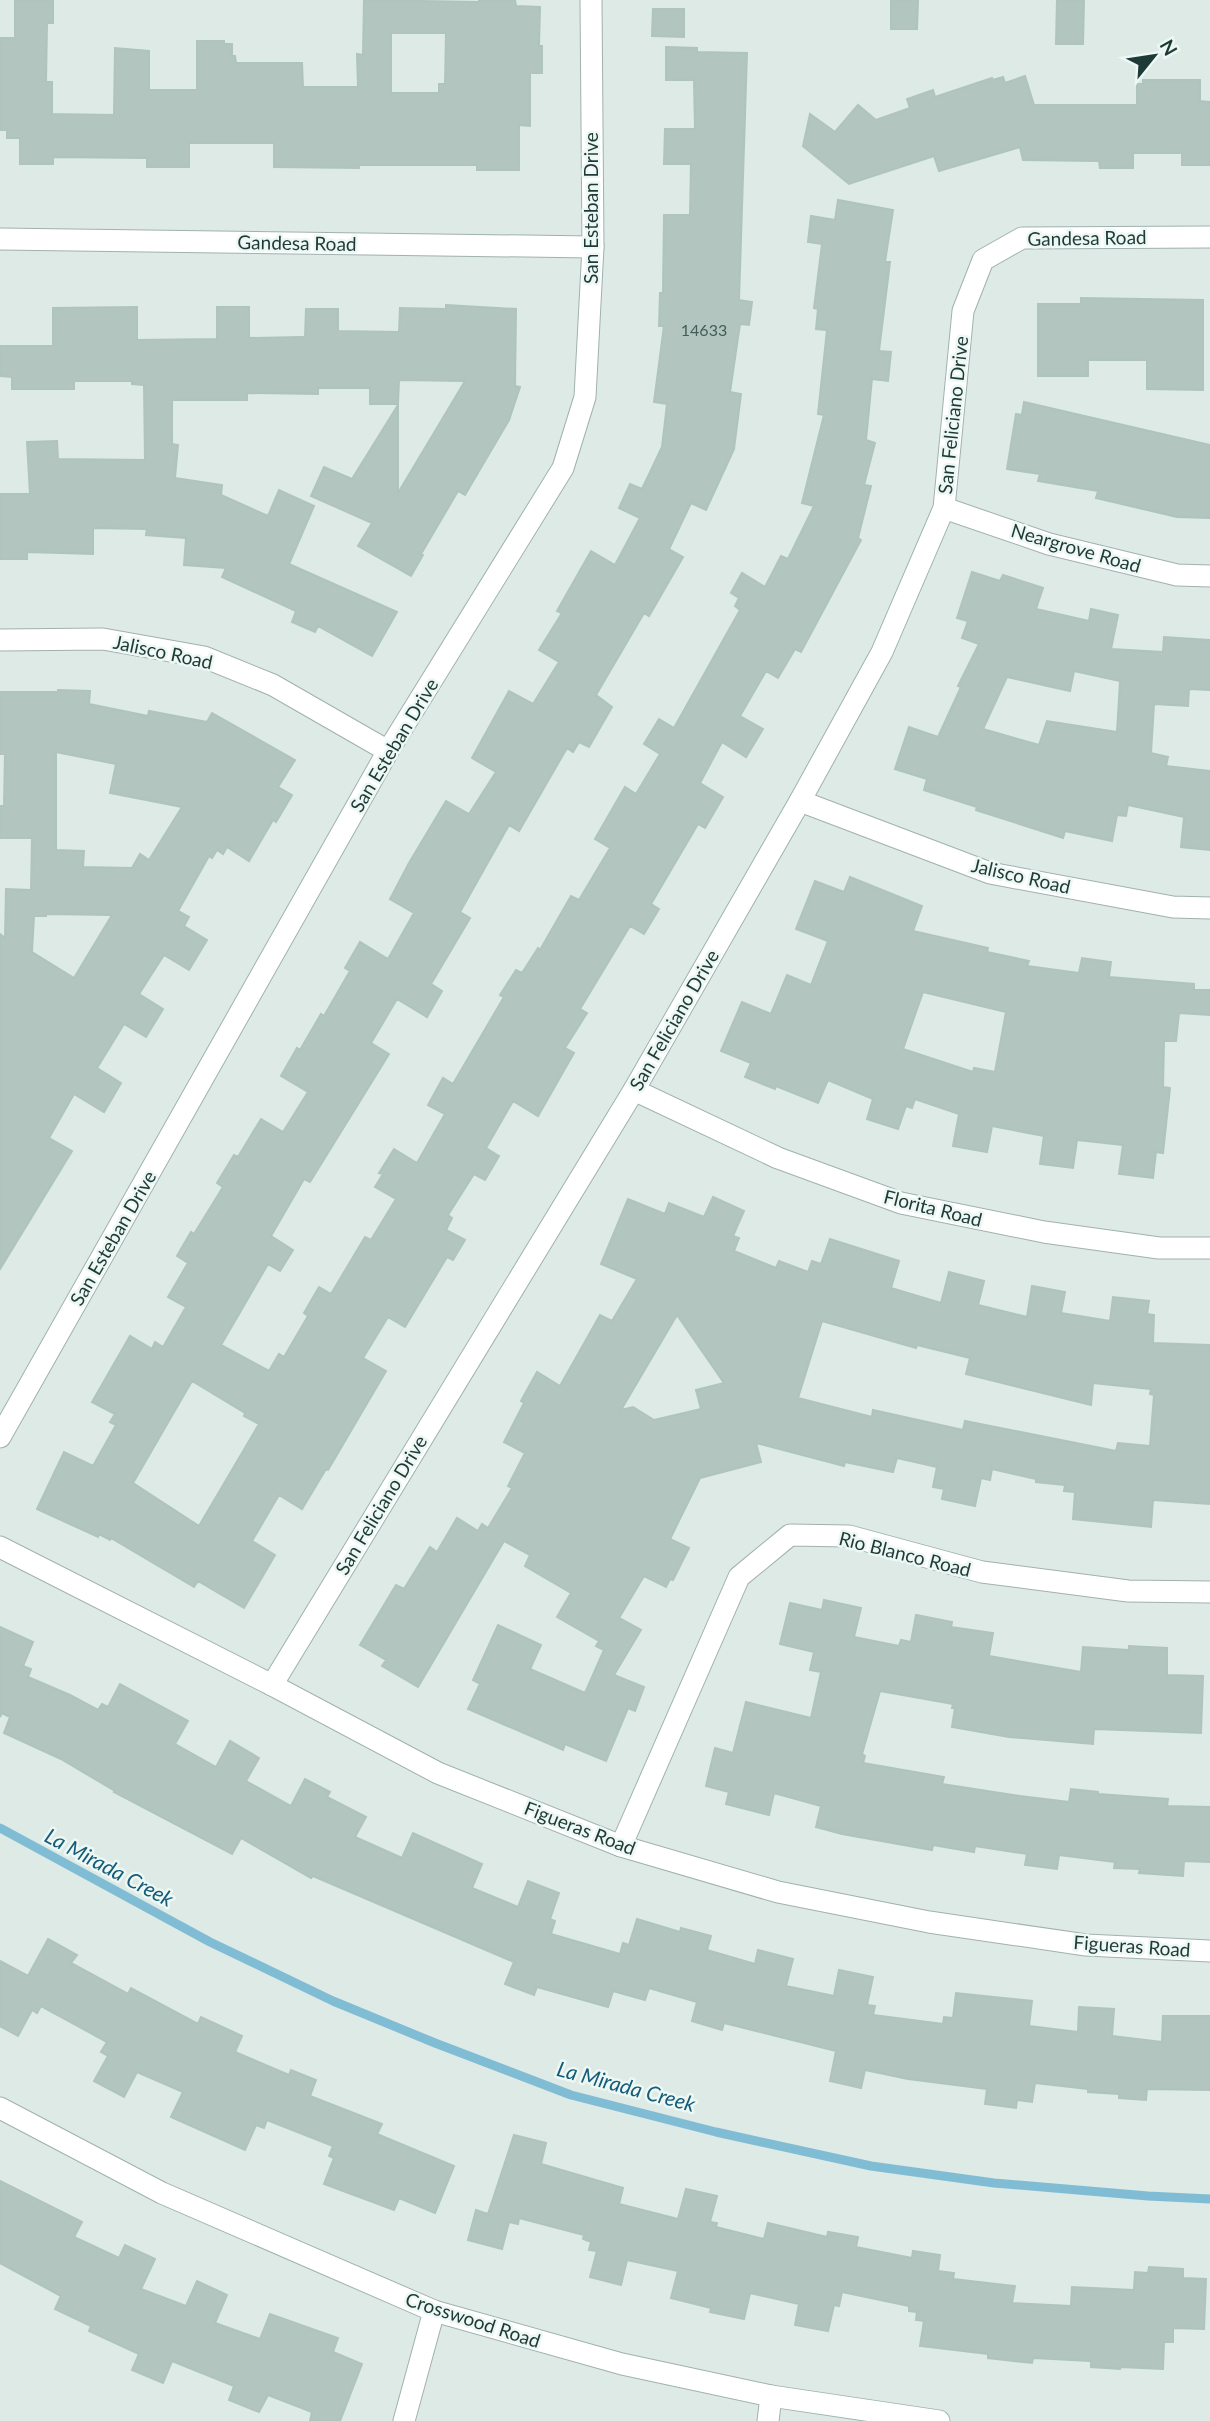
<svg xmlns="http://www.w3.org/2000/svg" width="1210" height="2421" font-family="Lato,sans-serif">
<rect width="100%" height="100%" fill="#ddeae6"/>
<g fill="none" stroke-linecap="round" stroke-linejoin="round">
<path stroke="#80bdd4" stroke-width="9" d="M0,1828L210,1942L333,2001L435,2043L571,2095L716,2132L871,2166L994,2183L1148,2196L1210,2199"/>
</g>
<g fill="#b2c5bf" stroke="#afc4be" stroke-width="2" fill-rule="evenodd">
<path d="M15,0H53V23H47L46,82H52V114L114,115L115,48L149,51V90H197V41H224V44H232V56H235L236,63H302L303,87H358L357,54L363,55L364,0L479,2V0H515L516,6L540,7L539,46H542V73H530V126L519,125V170H477V165H359V168L274,167V143H189V167H147V158L53,157V164H20V138H7V130H0V38H15ZM391,33H446L445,84H439V93H391Z"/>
<path d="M891,0H918L917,29H891Z"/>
<path d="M1057,0H1084L1083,44H1056Z"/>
<path d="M653,9H684V37L652,36Z"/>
<path d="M666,47L697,48V52L747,53L739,300L752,302L749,325L740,324L730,392L741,394L734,449L706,510L691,503L669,549L683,557L649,616L644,613L596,695L612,707L589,747L579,742L573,752L567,748L519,831L509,825L460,912L470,918L431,984L442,991L427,1017L397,999L371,1043L389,1054L310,1182L304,1179L271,1236L293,1250L280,1271L268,1264L221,1345L269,1371L279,1354L284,1357L308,1316L304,1313L319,1287L331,1294L365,1237L371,1240L396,1199L375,1187L383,1174L379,1173L394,1149L417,1163L445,1114L428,1105L443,1078L453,1084L504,997L500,995L516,970L522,973L538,948L540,950L571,896L579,900L610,848L595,839L625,787L636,794L660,754L644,744L659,719L674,728L740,610L735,606L739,598L731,593L742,573L765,587L781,556L788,559L814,506L802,503L824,415L818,414L827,330L816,329L818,309L814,308L822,244L808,242L811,216L835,220L838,200L893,210L885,262H890L879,351L891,352L888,381L872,379L866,440L875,443L864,485L871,486L858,538L861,540L801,652L795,649L778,678L766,671L740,716L763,729L746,757L722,742L700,783L723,797L705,828L698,824L651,904L659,909L644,934L630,926L580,1009L587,1013L565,1048L574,1053L538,1116L513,1101L486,1148L499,1156L485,1180L474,1174L448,1215L452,1218L446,1230L465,1240L453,1260L447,1257L405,1327L388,1317L363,1358L386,1371L328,1470L326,1469L302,1509L279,1495L252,1541L275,1555L244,1608L198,1581L194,1587L111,1538L110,1540L99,1534L98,1537L37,1509L64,1452L93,1466L116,1425L110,1422L115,1414L92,1402L130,1336L152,1349L155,1342L163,1347L186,1307L168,1297L188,1263L177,1256L191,1232L194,1234L223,1187L217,1183L234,1155L238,1157L261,1119L283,1132L308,1092L281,1076L297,1048L300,1050L321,1014L324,1016L350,971L345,968L360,942L388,959L414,913L390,899L409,863L446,801L469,814L496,772L472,758L509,691L533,704L559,662L539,650L562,613L557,611L591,551L615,565L640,518L619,508L630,484L642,489L662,447L667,404L654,402L664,326H659L660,293H663L664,215H690L691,164H664L665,129H695L694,80H666ZM192,1381L245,1413L244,1416L259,1424L199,1526L133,1483Z"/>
<path d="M1025,76L1034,105H1137V84H1143V80H1200V101L1210,102V165H1182V153H1133V168H1100L1099,161L1023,160L1020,147L939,171L934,156L849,184L803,146L810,114L835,132L858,105L876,120L910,108L907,99L933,90L935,97L992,78L993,80L1003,77L1005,83Z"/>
<path d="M1081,298L1203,300V390L1147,389V360H1088V376H1038V304H1081Z"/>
<path d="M446,305L516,309L515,386L520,387L509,420L465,495L458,491L421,554L423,555L411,576L358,546L372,523L311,496L324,467L352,479L398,405V493L465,381L399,380L398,404H370V388H318V394L247,393V400H172V444L178,445L175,478L222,485L221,495L268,516L279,490L314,506L289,564L397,612L372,656L318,626L315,632L292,622L296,611L222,577L226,568L184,565L186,538L146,535L147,529L93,528V554L27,552V559H0V494H30L27,442L57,441L58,459L145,460L144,385L132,384V381H74V389H12V377L0,376V346H53V308L137,307V340L217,339V307H249V338L301,337H305L306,309H338V331L399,332L400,308L446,309Z"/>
<path d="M1024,402L1210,445V518L1177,517L1096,498L1098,491L1038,481L1040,474L1007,469L1016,414L1022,415Z"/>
<path d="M972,572L1000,581L1003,575L1043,588L1036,609L1089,621L1091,609L1118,615L1111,649L1163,652L1164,637L1210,640V690L1189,689L1188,706L1154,704L1151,753L1168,757L1166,766L1210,771V850L1181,847L1184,817L1128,805L1126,816L1117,815L1112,841L1065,831L1063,838L976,810L977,807L924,790L927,779L895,769L909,727L938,737L961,687L958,686L979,644L962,638L968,621L957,618ZM1074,671L1120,681L1117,732L1047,721L1039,745L983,729L1007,677L1070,691Z"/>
<path d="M58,690L90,691L89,704L148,716L149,711L207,722L212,713L295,760L278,787L292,795L276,822L273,820L249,861L227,847L223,854L217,850L212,858L209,856L178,911L189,917L184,926L207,940L189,970L164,955L139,994L163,1009L146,1037L124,1024L97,1068L121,1083L104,1112L74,1094L49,1138L72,1151L0,1269V934L5,938L6,889L31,890L32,838H0V806H4L5,754H0V692H58ZM56,752L116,764L110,793L182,807L149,860L140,854L132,868L83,867L84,851L56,850ZM46,914L112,915L74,978L32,952L34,916H46Z"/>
<path d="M850,877L922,906L913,931L988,948L987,952L1029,961L1027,966L1079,973L1082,958L1111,962L1109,977L1194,984V990H1210V1015L1179,1013L1176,1041H1164L1163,1087L1170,1088L1163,1153L1156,1152L1153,1178L1119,1174L1123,1145L1077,1140L1073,1168L1040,1164L1044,1136L992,1126L987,1152L953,1146L959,1114L915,1099L912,1108L906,1106L898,1129L867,1119L873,1099L828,1080L818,1103L776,1086L775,1089L745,1077L751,1063L721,1051L742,1002L771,1014L787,975L811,985L828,941L796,929L815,881L844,892ZM923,992L1006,1012L995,1072L974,1068L973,1072L903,1049Z"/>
<path d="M713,1197L744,1211L733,1236L739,1238L734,1251L776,1268L779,1261L808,1272L812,1261L821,1264L830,1239L899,1261L891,1288L941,1303L949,1272L984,1281L978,1305L1027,1317L1032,1286L1065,1292L1061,1313L1110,1321L1113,1297L1149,1301L1147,1314L1154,1315L1153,1343L1210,1345V1504L1153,1500L1151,1527L1073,1519L1075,1492L1064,1491L1065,1485L1036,1482V1479L992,1469L990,1480L981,1478L975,1506L942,1499L944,1489L933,1487L937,1467L897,1458L893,1472L845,1462L844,1466L756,1443L761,1462L700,1478L670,1539L689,1548L673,1580L670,1579L666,1587L644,1576L619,1618L641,1630L614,1675L644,1687L635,1711L628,1708L606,1761L565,1744L563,1750L468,1709L480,1684L473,1680L498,1625L541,1645L530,1669L585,1693L604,1650L596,1646L599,1641L557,1617L571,1593L525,1566L530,1555L504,1541L418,1687L382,1666L386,1660L360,1645L396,1585L404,1589L430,1547L437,1552L457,1518L478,1531L482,1524L488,1528L512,1488L508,1486L525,1453L504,1442L524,1403L521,1401L537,1372L560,1386L600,1315L612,1321L637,1279L601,1264L628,1199L665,1214L669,1203L704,1217ZM677,1315L724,1383L696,1390L701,1409L654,1420L633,1407L621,1410ZM822,1321L916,1348L917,1345L970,1358L966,1374L1091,1405L1093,1383L1151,1389L1150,1394L1154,1395L1150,1446L1118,1443L1116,1451L965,1421L963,1430L873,1410L872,1417L798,1398Z"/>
<path d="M824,1600L861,1608L854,1637L899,1646L901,1640L911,1642L916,1615L952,1622L951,1627L993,1633L989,1656L1081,1672L1083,1647L1129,1650V1646L1167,1648V1675L1203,1676L1201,1733L1094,1729L1093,1744L1009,1737L952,1727L955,1708H952L953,1704L880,1691L862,1754L865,1756L863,1763L944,1777L942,1784L1020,1796L1069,1802L1071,1789L1098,1792V1794L1168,1799L1167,1806L1210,1807V1862L1184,1861L1183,1876L1139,1873L1140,1869L1114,1868L1115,1862L1059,1855L1057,1869L1025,1865L1027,1854L975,1846L974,1852L933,1845L932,1850L842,1834L816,1827L821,1806L774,1793L769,1815L726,1804L729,1792L706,1786L715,1748L733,1753L746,1702L811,1718L821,1672L810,1670L814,1652L780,1644L790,1603L822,1610Z"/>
<path d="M0,1627L33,1642L23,1666L31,1669L28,1677L70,1695L98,1710L102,1704L108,1707L120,1684L188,1721L175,1744L216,1767L230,1741L259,1758L246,1781L291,1806L305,1779L330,1792L327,1797L366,1817L355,1837L402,1858L413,1833L482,1864L472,1888L518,1907L528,1881L559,1893L550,1919L555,1921L551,1934L620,1954L623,1943L629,1945L637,1919L680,1932L681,1928L711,1936L707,1950L755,1964L758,1950L793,1959L786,1986L834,1996L839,1970L873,1977L867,2005L875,2006L873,2015L943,2024L944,2017L953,2018L956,1993L1032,2001L1029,2026L1078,2032L1079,2007L1114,2009L1112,2036L1162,2042L1163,2016H1210V2090L1147,2089L1146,2100L1119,2098V2094L1088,2092V2089L1035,2083L1032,2102L1017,2100L1016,2108L985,2104L987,2089L908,2079L865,2070L861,2088L830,2081L836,2051L724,2023L722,2030L692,2021L697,2002L649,1988L645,2000L613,1991L608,2007L537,1987L534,1995L505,1984L514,1962L313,1876L311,1878L241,1838L232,1854L114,1792L115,1791L61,1759L4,1733L10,1717L2,1713L0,1717Z"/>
<path d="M48,1939L77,1955L71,1963L128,1994L131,1988L198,2024L201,2017L242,2036L235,2052L289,2075L291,2070L316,2080L310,2096L382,2124L377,2134L454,2166L435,2213L399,2198L394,2210L324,2184L334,2158L329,2156L333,2146L267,2120L264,2128L256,2125L245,2150L171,2117L183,2092L137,2072L124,2097L94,2081L108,2056L101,2052L107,2042L41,2006L37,2013L32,2010L18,2036L0,2026V1961L28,1976Z"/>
<path d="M514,2135L546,2143L541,2164L623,2188L619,2204L678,2219L686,2189L717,2196L710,2222L717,2223L716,2227L764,2239L768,2223L827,2237L828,2232L858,2237L856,2247L912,2258L913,2251L940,2255L938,2271L954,2273L953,2279L1015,2286L1012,2303L1071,2306L1072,2287L1134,2290L1135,2272L1148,2273L1149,2267L1183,2269V2278L1206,2279L1204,2329L1173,2328V2342H1164L1163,2369L1120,2367V2369L1091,2367V2361L1033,2358L1032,2363L988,2358V2354L920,2346L924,2321L916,2320L917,2312L909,2311V2306L842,2292L839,2306L834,2305L828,2331L795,2325L799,2304L750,2293L744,2319L710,2312L711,2308L671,2298L678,2271L627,2260L621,2285L590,2277L597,2251L589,2250L591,2242L583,2239L584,2235L519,2218L518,2224L509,2222L502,2249L468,2240L476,2210L488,2214Z"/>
<path d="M0,2181L82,2222L74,2237L119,2258L125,2245L155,2259L141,2289L186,2306L197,2281L227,2295L215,2323L260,2339L270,2314L338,2338L333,2352L362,2364L340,2421H310L312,2412L268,2395L259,2412L229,2400L234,2386L172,2361L163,2383L132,2370L139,2354L89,2331L91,2326L55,2309L61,2296L0,2263Z"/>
</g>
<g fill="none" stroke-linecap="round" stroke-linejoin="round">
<g stroke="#a0b2ae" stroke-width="23">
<g id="street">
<path d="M0,239L593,247"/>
<path d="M944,508L1049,544L1177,575L1210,576"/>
<path d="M0,640L103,639L204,657L273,685L388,751"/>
<path d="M800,801L990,873L1173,907L1210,908"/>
<path d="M634,1090L778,1158L901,1203L1044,1232L1159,1248H1210"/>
<path d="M0,1437L388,751L563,468L585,397L593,247L591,0"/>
<path d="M0,1547L272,1685L438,1773L621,1846L778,1892L929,1922L1086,1945L1210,1951"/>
<path d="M272,1685L634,1090L800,801L882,652L944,508L963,311L983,260L1022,238L1210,237"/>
<path d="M621,1846L739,1577L790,1535L849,1536L982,1572L1128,1591L1210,1592"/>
<path d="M0,2108L162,2193L434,2311L622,2364L771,2396L939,2421"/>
<path d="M404,2421L434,2311"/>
<path d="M768,2421L771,2396"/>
</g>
</g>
<use href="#street" stroke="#fff" stroke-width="21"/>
</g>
<g text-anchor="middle" stroke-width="5" stroke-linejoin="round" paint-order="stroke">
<g font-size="16" fill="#435d58">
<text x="704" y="336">14633</text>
</g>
<g font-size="19" fill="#1e3a36" stroke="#edf7f3">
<text transform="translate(591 208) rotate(-90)" y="7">San Esteban Drive</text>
<text transform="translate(1087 238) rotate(-1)" y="7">Gandesa Road</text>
<text transform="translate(297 243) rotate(1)" y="7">Gandesa Road</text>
<text transform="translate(953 415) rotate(-84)" y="7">San Feliciano Drive</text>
<text transform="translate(1076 548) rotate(16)" y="7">Neargrove Road</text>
<text transform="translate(163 652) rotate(12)" y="7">Jalisco Road</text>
<text transform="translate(394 745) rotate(-59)" y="7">San Esteban Drive</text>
<text transform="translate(1021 876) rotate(13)" y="7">Jalisco Road</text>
<text transform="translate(674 1020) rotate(-60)" y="7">San Feliciano Drive</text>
<text transform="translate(933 1208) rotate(14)" y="7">Florita Road</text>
<text transform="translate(113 1238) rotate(-60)" y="7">San Esteban Drive</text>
<text transform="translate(381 1505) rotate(-59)" y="7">San Feliciano Drive</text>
<text transform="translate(905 1554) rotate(14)" y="7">Rio Blanco Road</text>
<text transform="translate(580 1828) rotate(21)" y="7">Figueras Road</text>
<text transform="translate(1132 1946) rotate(4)" y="7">Figueras Road</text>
<text transform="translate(473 2320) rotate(18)" y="7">Crosswood Road</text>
</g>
<g font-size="21" font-style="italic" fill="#145c7a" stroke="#edf7f3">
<text transform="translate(109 1868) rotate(28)" y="7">La Mirada Creek</text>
<text transform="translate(626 2087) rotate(15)" y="7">La Mirada Creek</text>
</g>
</g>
<g transform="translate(1154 56) rotate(60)" stroke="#edf7f3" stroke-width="5" paint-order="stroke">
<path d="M0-5L12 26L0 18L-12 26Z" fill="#1e3a36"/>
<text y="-10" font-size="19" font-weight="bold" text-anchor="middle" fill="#1e3a36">N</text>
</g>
</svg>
